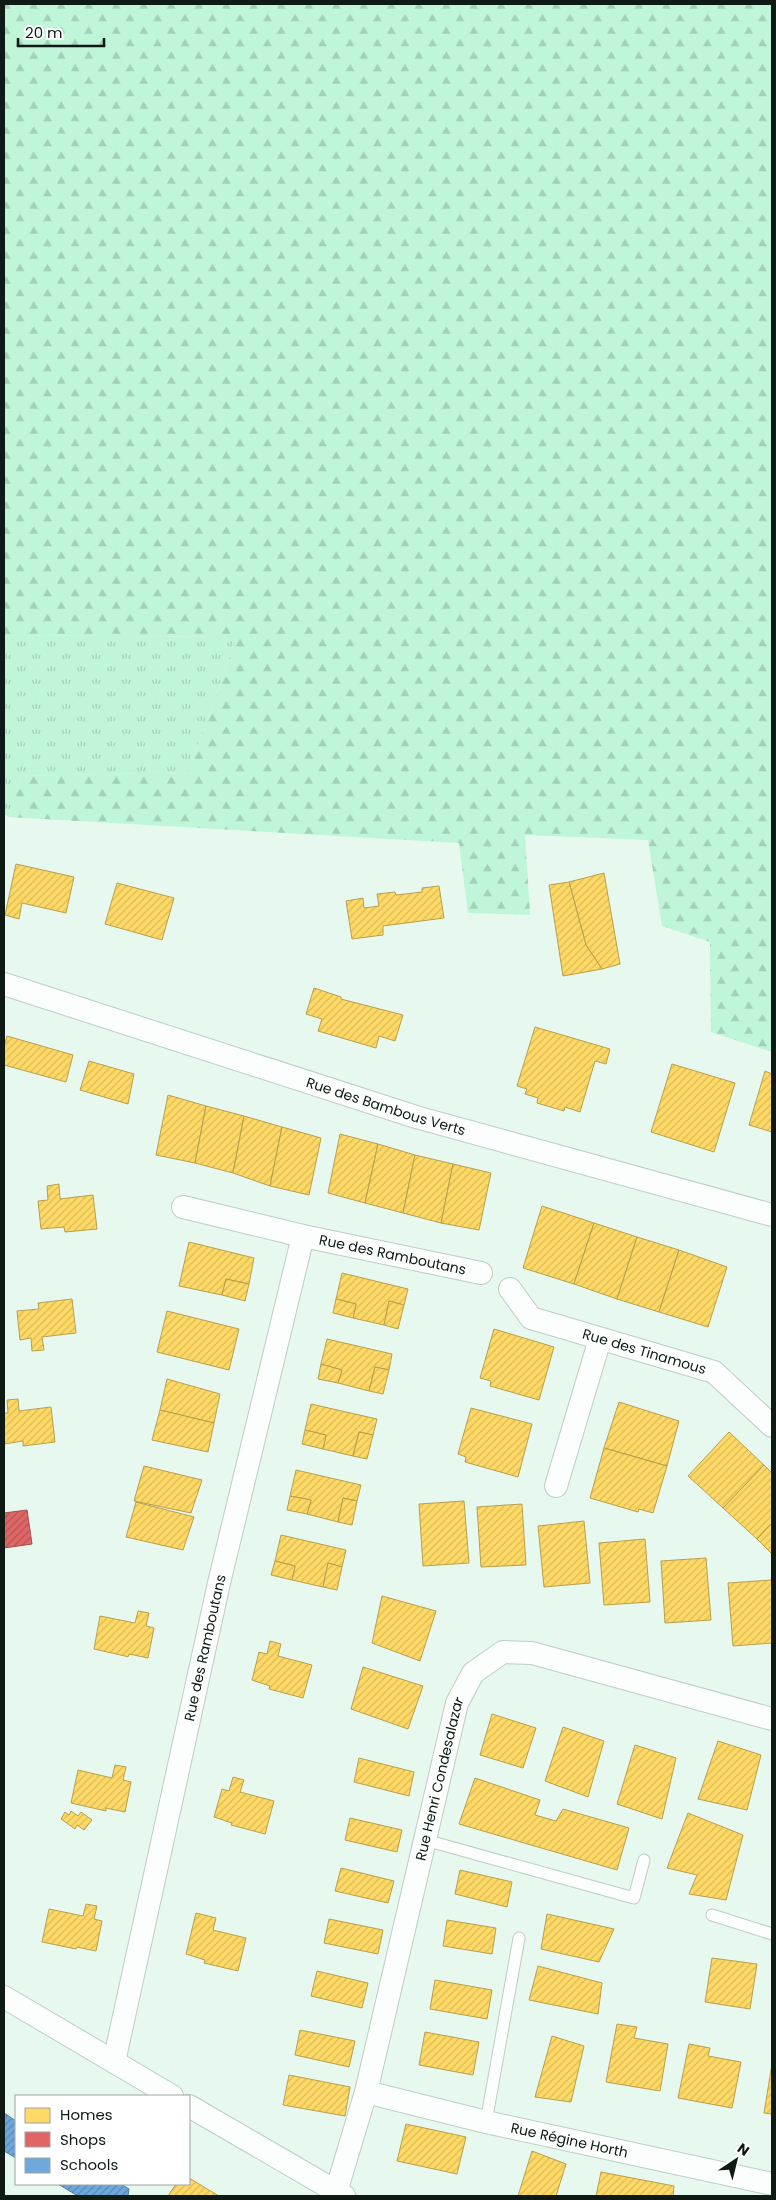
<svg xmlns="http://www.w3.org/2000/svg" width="776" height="2200" font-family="Poppins,sans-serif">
<defs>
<pattern id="grass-tufts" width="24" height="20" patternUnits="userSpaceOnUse" patternTransform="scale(1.25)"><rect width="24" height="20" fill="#bff5d8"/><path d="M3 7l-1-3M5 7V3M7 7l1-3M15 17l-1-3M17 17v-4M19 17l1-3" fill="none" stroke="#a3d1b8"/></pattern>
<pattern id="forest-firs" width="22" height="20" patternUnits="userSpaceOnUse" patternTransform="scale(1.25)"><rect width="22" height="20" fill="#bff5d8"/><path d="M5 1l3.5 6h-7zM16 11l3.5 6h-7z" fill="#a3d1b8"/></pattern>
<pattern id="homes-hatch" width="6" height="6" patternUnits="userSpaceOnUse" patternTransform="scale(1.25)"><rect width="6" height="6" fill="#ffd966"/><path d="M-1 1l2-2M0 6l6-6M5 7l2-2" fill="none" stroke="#d9ba58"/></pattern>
<pattern id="shops-hatch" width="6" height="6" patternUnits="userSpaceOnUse" patternTransform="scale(1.25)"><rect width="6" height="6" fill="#e06666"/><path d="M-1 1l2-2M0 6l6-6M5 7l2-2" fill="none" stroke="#b45353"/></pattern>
<pattern id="schools-hatch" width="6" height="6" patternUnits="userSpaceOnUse" patternTransform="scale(1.25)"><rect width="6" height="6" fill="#6fa8dc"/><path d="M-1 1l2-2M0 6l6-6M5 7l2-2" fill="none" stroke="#5a88b1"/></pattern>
</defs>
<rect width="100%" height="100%" fill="#e7f8ee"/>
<path fill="url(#grass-tufts)" d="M4,635L237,637L188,772L21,776L9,817L4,814Z"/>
<path fill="url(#forest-firs)" d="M4,4H772V1052L711,1032L710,942L662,926L648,840L525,835L530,915L468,913L459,843L9,817L21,776L188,772L237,637L4,635Z"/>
<g fill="url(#homes-hatch)" stroke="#b7a04d">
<path d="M16,864L74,877L66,913L22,903L19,919L5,915Z"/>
<path d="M604,873L620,964L602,969L586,945L569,882Z"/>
<path d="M569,882L586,945L602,969L563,976L549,885Z"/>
<path d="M117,883L174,898L162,940L105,924Z"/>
<path d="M439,886L444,918L383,926V935L352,939L346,901L363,898L364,908L379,906L377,894L395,892L396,895L422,892V888Z"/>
<path d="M314,988L341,997V999L403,1015L395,1041L379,1036L376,1048L318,1031L322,1019L306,1014Z"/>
<path d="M535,1027L610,1049L606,1064L595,1061L580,1112L565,1107L564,1111L537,1103L538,1098L525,1094L527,1089L517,1086Z"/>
<path d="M7,1036L73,1055L66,1082L4,1065V1047Z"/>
<path d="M89,1061L134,1074L128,1104L80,1090Z"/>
<path d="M672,1064L735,1083L714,1152L651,1132Z"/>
<path d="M765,1071L772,1074V1132L749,1125Z"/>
<path d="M168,1095L206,1106L195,1163L156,1155Z"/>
<path d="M206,1106L244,1116L233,1173L195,1163Z"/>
<path d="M244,1116L282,1127L270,1186L233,1173Z"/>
<path d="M282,1127L321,1138L309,1195L270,1186Z"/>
<path d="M340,1134L378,1144L365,1203L328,1193Z"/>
<path d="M378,1144L415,1155L403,1213L365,1203Z"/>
<path d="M415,1155L453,1164L441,1223L403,1213Z"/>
<path d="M453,1164L491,1173L479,1230L441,1223Z"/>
<path d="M59,1184L60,1199L93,1195L97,1229L65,1232L64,1227L41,1229L38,1201L48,1200L47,1186Z"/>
<path d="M542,1206L594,1223L574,1284L523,1268Z"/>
<path d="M594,1223L637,1237L617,1299L574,1284Z"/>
<path d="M637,1237L679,1250L659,1312L617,1299Z"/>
<path d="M189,1242L254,1258L249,1284L226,1279L222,1295L179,1286Z"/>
<path d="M679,1250L727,1267L708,1327L659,1312Z"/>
<path d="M342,1273L408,1289L404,1305L389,1301L384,1325L353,1318L356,1304L336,1299Z"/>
<path d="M226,1279L249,1284L245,1301L222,1295Z"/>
<path d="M72,1299L76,1333L42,1337L44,1350L32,1351L31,1338L20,1340L17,1311L39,1309L38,1303Z"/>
<path d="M336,1299L356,1304L353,1318L333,1313Z"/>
<path d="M389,1301L404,1305L398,1329L384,1325Z"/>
<path d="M167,1311L239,1329L229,1370L157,1352Z"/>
<path d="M494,1329L554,1347L539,1400L490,1386L491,1381L480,1378Z"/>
<path d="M327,1339L392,1354L389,1370L375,1367L369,1391L338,1383L342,1370L321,1364Z"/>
<path d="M321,1364L342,1370L338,1383L318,1379Z"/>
<path d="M375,1367L389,1370L383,1394L369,1391Z"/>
<path d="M167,1379L220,1394L214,1423L160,1410Z"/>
<path d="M18,1399L19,1411L51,1407L55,1442L23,1446V1441L4,1444V1413H8L7,1400Z"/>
<path d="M619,1402L679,1421L667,1466L604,1448Z"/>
<path d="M311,1404L377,1419L373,1435L359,1432L353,1456L323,1449L326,1435L305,1430Z"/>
<path d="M471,1408L532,1424L518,1477L465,1462L466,1457L458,1454Z"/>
<path d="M160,1410L214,1423L208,1452L152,1440Z"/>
<path d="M305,1430L326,1435L323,1449L302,1444Z"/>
<path d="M359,1432L373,1435L367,1459L353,1456Z"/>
<path d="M729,1432L764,1465L723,1508L688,1476Z"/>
<path d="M604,1448L667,1466L653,1513L639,1509L638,1512L590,1498Z"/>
<path d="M764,1465L772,1473V1523L757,1539L723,1508Z"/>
<path d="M144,1466L202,1480L191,1513L134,1501Z"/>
<path d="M296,1470L361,1485L357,1501L343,1498L338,1522L307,1514L311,1500L290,1496Z"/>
<path d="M290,1496L311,1500L307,1514L287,1510Z"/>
<path d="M343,1498L357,1501L352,1525L338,1522Z"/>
<path d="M464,1501L469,1563L423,1566L419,1504Z"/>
<path d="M136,1502L194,1517L183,1550L126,1537Z"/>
<path d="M522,1504L526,1565L481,1567L477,1507Z"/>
<path d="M584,1521L590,1583L544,1587L538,1526Z"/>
<path d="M772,1523V1554L757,1539Z"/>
<path d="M281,1535L346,1550L342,1567L328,1563L323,1587L292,1580L295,1566L275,1561Z"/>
<path d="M645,1539L650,1602L604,1605L599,1543Z"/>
<path d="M706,1558L711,1620L665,1623L661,1561Z"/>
<path d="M275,1561L295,1566L292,1580L271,1575Z"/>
<path d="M328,1563L342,1567L337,1590L323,1587Z"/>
<path d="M772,1580V1643L733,1646L728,1583Z"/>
<path d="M382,1596L436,1611L420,1661L372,1643Z"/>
<path d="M138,1611L149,1613L146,1626L154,1628L148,1658L129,1654L128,1657L125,1656L94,1649L100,1616L135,1623Z"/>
<path d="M270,1641L281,1644L278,1656L312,1665L303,1698L269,1689L270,1686L252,1680L259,1652L267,1654Z"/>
<path d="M363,1667L423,1686L408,1729L351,1709Z"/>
<path d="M492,1714L536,1728L523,1768L480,1755Z"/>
<path d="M563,1727L604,1741L588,1797L545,1781Z"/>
<path d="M718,1741L761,1755L747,1810L698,1799Z"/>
<path d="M635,1745L676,1758L662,1819L617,1804Z"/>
<path d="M359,1758L414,1772L409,1796L354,1782Z"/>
<path d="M115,1765L126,1767L123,1780L131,1782L125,1812L106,1808V1811L71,1803L78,1770L112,1778Z"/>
<path d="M233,1777L244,1780L240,1792L274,1801L265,1834L235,1826L231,1825L232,1823L214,1817L222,1789L229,1791Z"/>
<path d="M475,1778L540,1800L535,1815L556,1821L563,1809L629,1828L617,1870L459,1824Z"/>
<path d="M71,1811L78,1816L81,1812L92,1820L84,1830L77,1825L75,1829L61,1819L65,1812L69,1815Z"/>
<path d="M688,1813L743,1835L726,1900L689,1894L697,1875L667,1868Z"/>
<path d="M350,1818L402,1830L397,1852L345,1840Z"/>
<path d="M341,1868L394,1881L388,1903L335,1891Z"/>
<path d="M460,1870L512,1882L507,1907L455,1894Z"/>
<path d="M86,1904L97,1906L94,1919L102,1921L96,1951L77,1947L76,1949L42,1942L49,1909L83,1916Z"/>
<path d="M196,1913L216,1918L213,1930L246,1938L238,1971L204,1963L205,1960L186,1954Z"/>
<path d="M547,1914L614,1929L599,1962L541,1949Z"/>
<path d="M329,1919L383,1930L378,1954L324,1943Z"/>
<path d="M447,1920L496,1928L492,1954L443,1946Z"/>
<path d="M712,1958L757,1964L750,2009L705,2002Z"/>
<path d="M538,1966L602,1983L598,2014L529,2000Z"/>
<path d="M317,1971L368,1983L362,2008L311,1996Z"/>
<path d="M435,1980L492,1990L487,2019L430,2009Z"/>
<path d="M617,2024L637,2027L634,2038L668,2044L660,2091L606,2082Z"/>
<path d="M300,2030L355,2041L349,2067L295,2055Z"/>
<path d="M425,2032L479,2042L473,2075L419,2065Z"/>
<path d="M552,2036L584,2046L571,2102L535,2097Z"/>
<path d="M689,2044L710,2048L708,2056L741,2062L732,2108L678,2098Z"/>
<path d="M772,2064V2114L764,2113Z"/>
<path d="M289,2075L350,2087L345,2116L283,2105Z"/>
<path d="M406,2124L466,2137L457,2174L397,2161Z"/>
<path d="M532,2151L566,2164L556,2196H518Z"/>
<path d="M601,2172L674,2186L673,2196H596Z"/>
<path d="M189,2178L219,2196H168L176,2184H189Z"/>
</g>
<path fill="url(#shops-hatch)" stroke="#a14f4d" d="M27,1510L32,1544L4,1548V1513Z"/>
<g fill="url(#schools-hatch)" stroke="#527da0">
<path d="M4,2113L16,2121V2158L4,2151Z"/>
<path d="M58,2184H121L129,2189L128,2196H78Z"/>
</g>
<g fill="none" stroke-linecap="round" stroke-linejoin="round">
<g stroke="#bfcdc5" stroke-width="13">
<g id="lane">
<path d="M425,1840L634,1898L644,1860"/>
<path d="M712,1915L772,1934"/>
<path d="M486,2122L519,1938"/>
</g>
</g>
<g stroke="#bfcdc5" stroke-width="24">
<g id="street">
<path id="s1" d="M4,984L416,1117L772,1215"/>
<path d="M183,1207L303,1236"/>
<path id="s2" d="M510,1289L531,1318L714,1372L772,1426"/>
<path d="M556,1486L600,1339"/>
<path d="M4,1997L172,2096"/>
<path id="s3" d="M114,2062L219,1583L303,1236L481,1273"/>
<path id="s4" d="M366,2092L486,2122L772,2184"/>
<path d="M189,2106L344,2196"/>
<path id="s5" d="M336,2192L366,2092L457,1703L473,1673L503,1652L532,1653L772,1719"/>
</g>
</g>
<use href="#lane" stroke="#fbfefc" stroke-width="11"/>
<use href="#street" stroke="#fbfefc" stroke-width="22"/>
</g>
<g text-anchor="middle" stroke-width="5" stroke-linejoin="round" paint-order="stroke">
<g font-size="14" fill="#0f1a14" stroke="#fff">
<text dy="5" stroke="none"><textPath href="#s1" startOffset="401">Rue des Bambous Verts</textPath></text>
<text dy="5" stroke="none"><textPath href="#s3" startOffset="939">Rue des Ramboutans</textPath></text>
<text dy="5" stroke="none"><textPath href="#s2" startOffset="154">Rue des Tinamous</textPath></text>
<text dy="5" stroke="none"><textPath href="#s3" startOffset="424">Rue des Ramboutans</textPath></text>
<text dy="5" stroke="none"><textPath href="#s5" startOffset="426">Rue Henri Condesalazar</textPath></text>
<text dy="5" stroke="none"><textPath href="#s4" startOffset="209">Rue Régine Horth</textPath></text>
</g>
</g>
<rect width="776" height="2200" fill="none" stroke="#0f1a14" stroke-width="10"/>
<rect x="15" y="2095" width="175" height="90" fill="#ffffff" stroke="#9fa3a1"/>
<rect x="25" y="2108" width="25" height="15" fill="#ffd966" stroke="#9fa3a1"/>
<text x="60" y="2120" font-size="15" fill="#0f1a14">Homes</text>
<rect x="25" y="2132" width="25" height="15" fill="#e06666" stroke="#9fa3a1"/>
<text x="60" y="2145" font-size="15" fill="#0f1a14">Shops</text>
<rect x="25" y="2158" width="25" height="15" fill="#6fa8dc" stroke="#9fa3a1"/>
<text x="60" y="2170" font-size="15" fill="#0f1a14">Schools</text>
<g transform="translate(736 2160) rotate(35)" stroke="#ffffff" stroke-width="4" paint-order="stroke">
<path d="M0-4L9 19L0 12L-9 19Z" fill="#0f1a14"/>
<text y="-8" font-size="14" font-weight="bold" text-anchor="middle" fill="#0f1a14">N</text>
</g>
<path d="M18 38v8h86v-8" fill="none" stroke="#0f1a14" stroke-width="2.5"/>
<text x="25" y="38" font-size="15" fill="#0f1a14" stroke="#ffffff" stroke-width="4" paint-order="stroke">20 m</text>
</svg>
